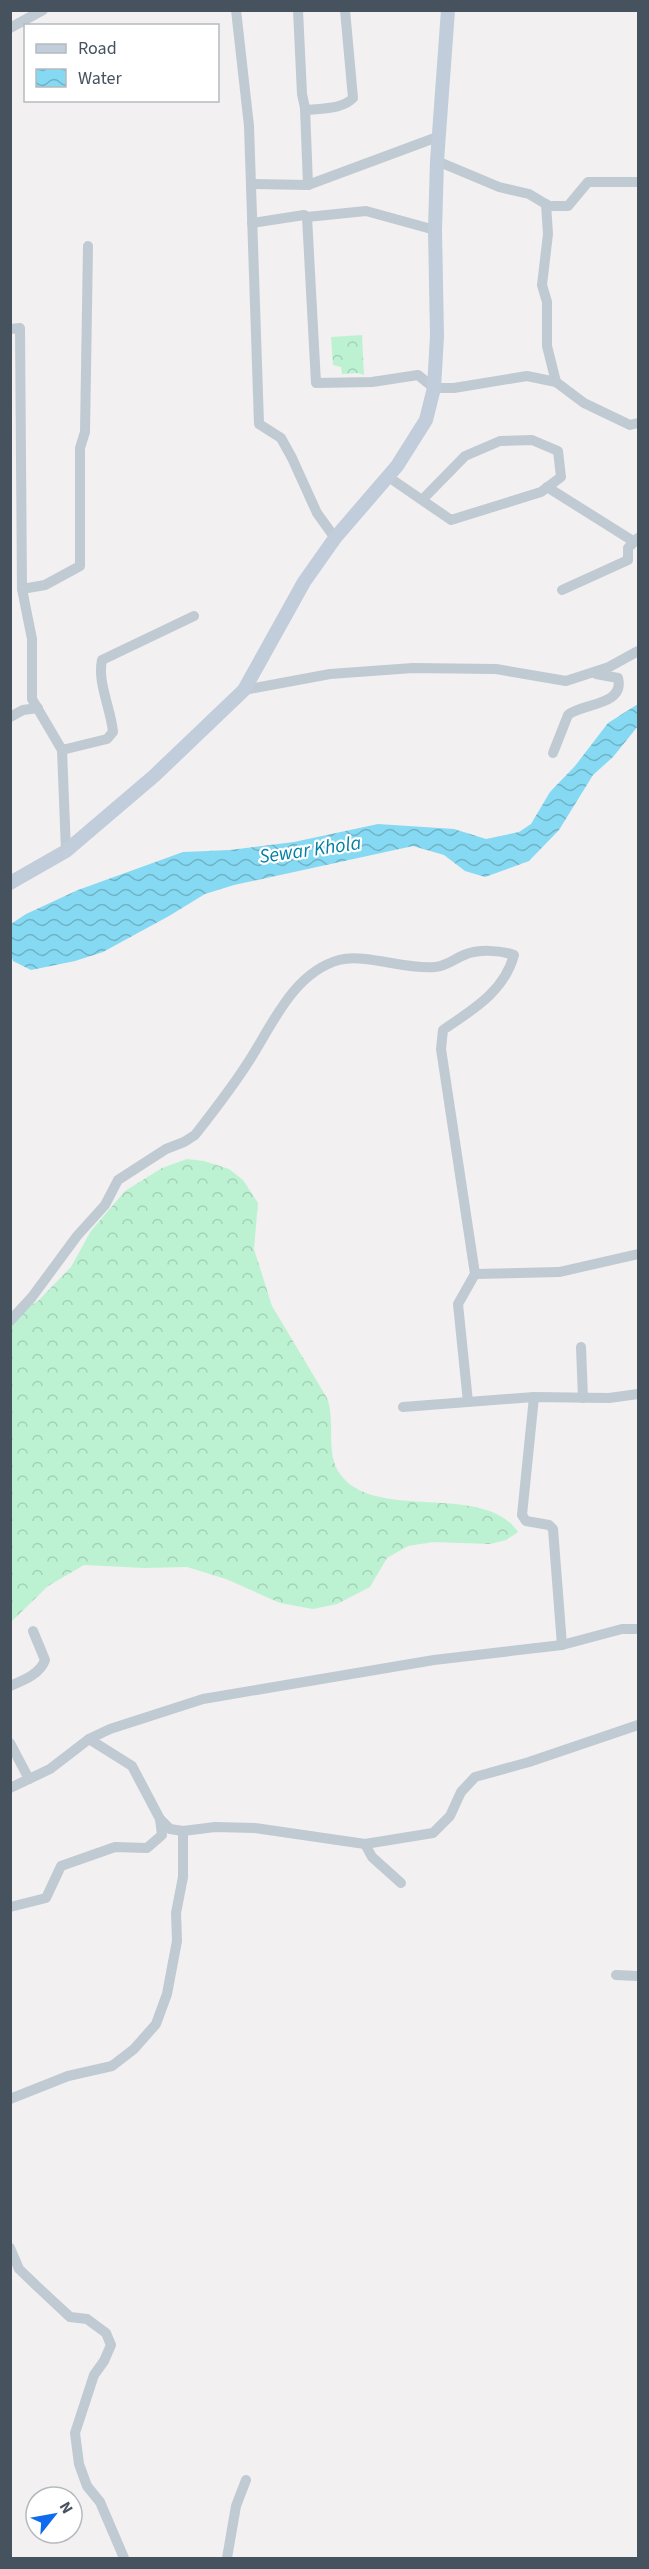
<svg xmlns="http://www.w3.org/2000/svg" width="649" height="2569" font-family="'Source Sans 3',sans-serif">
<defs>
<pattern id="forest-crowns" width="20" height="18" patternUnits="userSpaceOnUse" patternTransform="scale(1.5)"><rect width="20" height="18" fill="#bcf2d2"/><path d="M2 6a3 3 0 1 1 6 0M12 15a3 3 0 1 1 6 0" fill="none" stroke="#a3d1b7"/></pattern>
<pattern id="water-waves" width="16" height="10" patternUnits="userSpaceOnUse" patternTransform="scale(1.5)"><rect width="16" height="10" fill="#86d9f2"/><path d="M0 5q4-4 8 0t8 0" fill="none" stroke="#6fb3c7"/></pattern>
</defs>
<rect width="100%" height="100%" fill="#f2f0f0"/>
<g fill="url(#forest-crowns)">
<path d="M362,335L364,375L358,373L342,374L341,367L333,365L331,337Z"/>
<path d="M187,1159L204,1161L229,1169L243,1180L258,1203L254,1249L272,1306L327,1398C336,1422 325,1453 340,1474C375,1523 484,1481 518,1532L506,1540L490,1544L433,1542L408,1546L387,1558L370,1587L337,1604L313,1609L280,1603L226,1579L187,1567L144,1568L84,1565L48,1586L11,1622L10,1317L38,1301L71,1267L91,1231L125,1191L162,1168Z"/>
</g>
<path fill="url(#water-waves)" d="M638,704V726L613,757L593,775L559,830L529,861L485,877L465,871L444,855L413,846L234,885L205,894L169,916L103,952L75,961L31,970L13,961L11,954V924L26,914L78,890L183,852L230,850L294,842L378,824L454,829L486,839L519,832L531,824L550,792L575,766L608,723Z"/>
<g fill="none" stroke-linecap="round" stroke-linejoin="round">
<g stroke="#c0cad2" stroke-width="10">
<path d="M236,10L249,126L259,424L281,438L292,458L317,513L335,538"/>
<path d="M298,10L302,94L305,108L309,110C323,108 343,109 353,98L345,10"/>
<path d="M10,28L43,10"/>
<path d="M305,108L308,185"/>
<path d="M437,161L499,187L529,194L549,206H568L588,182H638"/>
<path d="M251,184L308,185L440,136"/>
<path d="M546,204L548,234L542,285L547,302V346L556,382"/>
<path d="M307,217L316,383L372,382L418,375L434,388H454L527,376L556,382L584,403L630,425L638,423"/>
<path d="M252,223L304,215L307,217L366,211L435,230"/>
<path d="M10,329L20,328L22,589L32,639V699L62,750L107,739L113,732C111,709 97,682 102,660L194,616"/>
<path d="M387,476L451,520L541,492L561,477L558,451L532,440L500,441L465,456L422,500"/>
<path d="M547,487L633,541"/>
<path d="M22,589L45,585L80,566V448L85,432L88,246"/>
<path d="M562,590L628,560V548L638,538"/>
<path d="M244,690L330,674L413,668L496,669L566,681L609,667L638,651"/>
<path d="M10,717L23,710L38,708"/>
<path d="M62,750L66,851"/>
<path d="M553,753L568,715C582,703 625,706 618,678L596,674"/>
<path d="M475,1274L559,1272L638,1254"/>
<path d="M10,1321L32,1297L77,1236L105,1205L118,1180L166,1149L184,1142L195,1135C213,1112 231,1089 247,1064C271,1028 292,973 339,960C365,953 405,970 435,967C447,966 454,959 464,955C479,949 499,950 514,955C504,992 472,1010 443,1030L441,1049L475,1274L458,1304L468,1402"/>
<path d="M581,1347L583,1398"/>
<path d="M534,1397L522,1515L526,1521L549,1525L553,1529L562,1645"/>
<path d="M403,1407L534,1397L609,1398L638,1394"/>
<path d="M10,1686C24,1680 40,1674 45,1660L33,1631"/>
<path d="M89,1739L132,1766L160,1819L170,1829L183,1831L215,1827L255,1828L365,1844L433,1833L450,1816L461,1792L475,1777L529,1762L638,1725"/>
<path d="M10,1743L29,1779"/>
<path d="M10,1788L50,1769L89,1739L110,1729L203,1699L434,1660L562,1645L622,1629H638"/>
<path d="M365,1844L372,1857L401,1883"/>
<path d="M10,1907L46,1898L61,1866L115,1847L147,1848L162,1835L160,1819"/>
<path d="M616,1975L638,1976"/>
<path d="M10,2099L68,2076L112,2066L134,2049L156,2024L167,1994L177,1941L176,1913L183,1877V1831"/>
<path d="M10,2248L19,2269L41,2290L70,2317L87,2319L106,2333L111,2345L104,2361L94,2375L75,2433L79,2464L87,2486L100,2502L124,2558"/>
<path d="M227,2558L236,2506L246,2480"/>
</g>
<path stroke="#c1cdda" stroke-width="14" d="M10,883L66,851L154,776L244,690L304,582L335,538L397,466L426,420L434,388L437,336L435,230L437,161L448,10"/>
</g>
<g text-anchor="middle" stroke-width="4.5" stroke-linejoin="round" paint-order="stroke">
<g font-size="20" font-style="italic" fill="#0480a5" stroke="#fff">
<text transform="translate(310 849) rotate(-8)" y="7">Sewar Khola</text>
</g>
</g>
<rect width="649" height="2569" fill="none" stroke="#46535f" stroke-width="24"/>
<rect x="24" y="24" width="195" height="78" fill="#ffffff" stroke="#b5babf" stroke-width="1.5"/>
<rect x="36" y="44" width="30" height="9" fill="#c1cdda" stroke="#b5babf" stroke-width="1.5"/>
<text x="78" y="54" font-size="18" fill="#46535f">Road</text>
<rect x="36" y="69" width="30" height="18" fill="url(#water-waves)" stroke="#b5babf" stroke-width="1.5"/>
<text x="78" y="84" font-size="18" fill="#46535f">Water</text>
<g transform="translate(54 2515) rotate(59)"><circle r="28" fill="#ffffff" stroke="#b5babf" stroke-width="1.5"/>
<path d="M0-4.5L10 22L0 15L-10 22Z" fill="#0e6bee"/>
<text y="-9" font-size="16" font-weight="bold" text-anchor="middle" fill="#46535f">N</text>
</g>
</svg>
